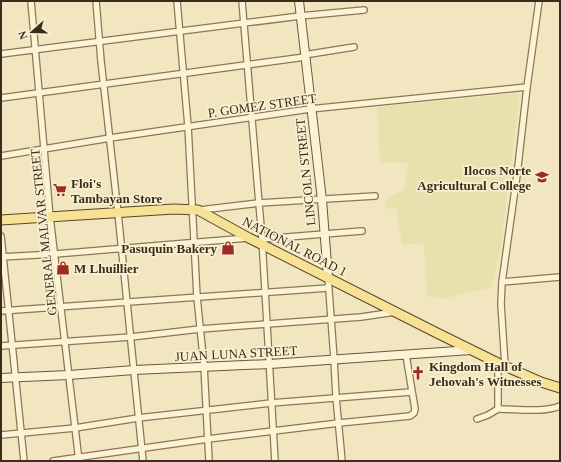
<svg xmlns="http://www.w3.org/2000/svg" width="561" height="462" font-family="'Times New Roman',serif">
<rect width="100%" height="100%" fill="#f1e6c0"/>
<path fill="#e7e2ad" d="M520,93L501,247L492,287L443,299L427,296L424,243L402,245L396,207L386,209L385,199L405,189L408,163L380,162L377,107Z"/>
<g fill="none" stroke-linecap="round" stroke-linejoin="round">
<g stroke="#8b7757" stroke-width="8">
<g id="street">
<path d="M31,1L50,217L79,461"/>
<path d="M96,1L101,61L118,213L143,461"/>
<path d="M177,1L188,126L197,297L204,366L209,461"/>
<path d="M242,1L262,239L275,461"/>
<path d="M1,54L300,16L364,10"/>
<path d="M304,55L354,47"/>
<path d="M1,98L305,57"/>
<path d="M1,156L110,138L310,109L527,87"/>
<path d="M200,210L259,203L375,196"/>
<path d="M1,236L24,461"/>
<path d="M262,239L362,231"/>
<path d="M1,257L55,254L248,238"/>
<path d="M328,277L334,359L336,397L342,461"/>
<path d="M502,282L560,277"/>
<path d="M1,311L328,288"/>
<path d="M1,346L131,337L200,329L361,317L395,312"/>
<path d="M505,366L501,304L502,282L517,175L527,87L539,1"/>
<path d="M498,409C516,409 544,413 560,406"/>
<path d="M477,419L488,415L498,409V363"/>
<path d="M1,435L75,428L138,418L271,403L411,392"/>
<path d="M53,461L208,439L339,423L410,416L414,413L415,409L406,355"/>
</g>
</g>
<g stroke="#6d583a" stroke-width="10">
<g id="secondary">
<path d="M299,1L322,200L328,277"/>
<path d="M1,378L69,375L134,370L270,364L471,350"/>
</g>
</g>
<g stroke="#58442b" stroke-width="11">
<path id="primary" d="M1,220L174,209L198,210L249,238L437,333L498,363L541,382L560,388"/>
</g>
<use href="#street" stroke="#fbf3d4" stroke-width="5.5"/>
<use href="#secondary" stroke="#fbf3d4" stroke-width="8"/>
<use href="#primary" stroke="#f7e195" stroke-width="9"/>
</g>
<defs>
<g id="school-bare" transform="scale(1.08)"><path d="M0-5L7-2L0 1L-7-2ZM-4 1L0 2.5L4 1V4Q0 6-4 4Z" fill="#9e2c23" stroke="#f8f0d0" stroke-width="2.5" paint-order="stroke"/></g>
<g id="supermarket-bare" transform="scale(1.08)"><path d="M-6-5.5h2.5l.6 2H6L4.5 2H-2.5L-4.4-4H-6ZM-1.5 3.2a1.3 1.3 0 1 0 .1 0ZM3 3.2a1.3 1.3 0 1 0 .1 0Z" fill="#9e2c23" stroke="#f8f0d0" stroke-width="2.5" paint-order="stroke"/></g>
<g id="shop-bare" transform="scale(1.08)"><path d="M-5-2.5h2.3a2.7 3.5 0 0 1 5.4 0H5L5.5 6h-11ZM-1.5-2.5h3a1.5 2.3 0 0 0-3 0Z" fill="#9e2c23" stroke="#f8f0d0" stroke-width="2.5" paint-order="stroke"/></g>
<g id="church-bare" transform="scale(1.08)"><path d="M-1.2-6h2.4v3.5h3.3v2.4h-3.3V6h-2.4V-.1h-3.3v-2.4h3.3Z" fill="#9e2c23" stroke="#f8f0d0" stroke-width="2.5" paint-order="stroke"/></g>
</defs>
<g fill-rule="evenodd">
<use href="#school-bare" x="542" y="177"/>
<use href="#supermarket-bare" x="60" y="190"/>
<use href="#shop-bare" x="228" y="248"/>
<use href="#shop-bare" x="63" y="268"/>
<use href="#church-bare" x="418" y="373"/>
</g>
<g text-anchor="middle" stroke-width="3.5" stroke-linejoin="round" paint-order="stroke">
<g font-size="13" fill="#3a2d1c" stroke="#f8f0d0">
<text transform="translate(262 105) rotate(-8)" y="5">P. GOMEZ STREET</text>
<text transform="translate(305 172) rotate(-96)" y="5">LINCOLN STREET</text>
<text transform="translate(43 232) rotate(-96)" y="5">GENERAL MALVAR STREET</text>
<text transform="translate(295 246) rotate(27)" y="5">NATIONAL ROAD 1</text>
<text transform="translate(236 353) rotate(-3)" y="5">JUAN LUNA STREET</text>
</g>
<g font-size="13" font-weight="bold" fill="#3a2d1c" stroke="#f8f0d0" text-anchor="start">
<text x="531" y="175" text-anchor="end">Ilocos Norte<tspan x="531" dy="15">Agricultural College</tspan></text>
<text x="71" y="188">Floi's<tspan x="71" dy="15">Tambayan Store</tspan></text>
<text x="217" y="253" text-anchor="end">Pasuquin Bakery</text>
<text x="74" y="273">M Lhuillier</text>
<text x="429" y="371">Kingdom Hall of<tspan x="429" dy="15">Jehovah's Witnesses</tspan></text>
</g>
</g>
<rect width="561" height="462" fill="none" stroke="#3a2d1c" stroke-width="4"/>
<g transform="translate(32 32) rotate(250)" stroke="#f8f0d0" stroke-width="3" paint-order="stroke">
<path d="M0-3L7 15L0 10L-7 15Z" fill="#3a2d1c"/>
<text y="-6" font-size="11" font-weight="bold" text-anchor="middle" fill="#3a2d1c">N</text>
</g>
</svg>
